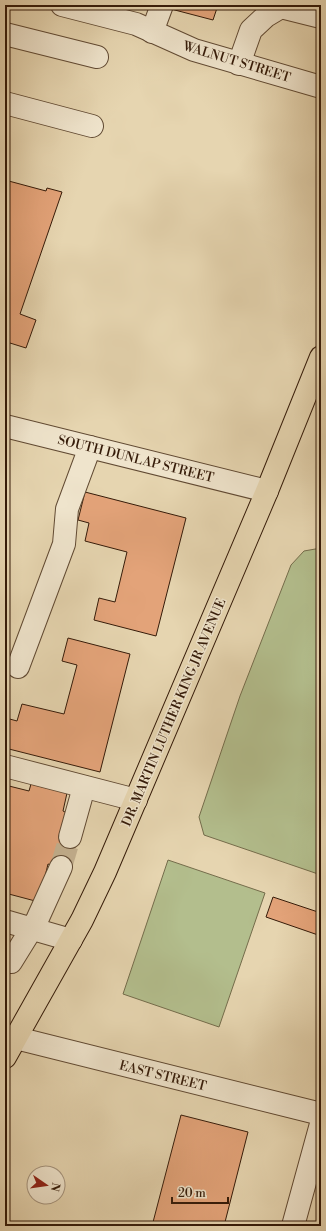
<svg xmlns="http://www.w3.org/2000/svg" width="326" height="1231" font-family="'Libre Bodoni',serif">
<rect width="100%" height="100%" fill="#e6d5b0"/>
<filter id="stains"><feTurbulence type="fractalNoise" baseFrequency=".005" numOctaves="4"/><feColorMatrix values="0 0 0 0 .2 0 0 0 0 .09 0 0 0 0 .02 0 0 0 .5 -.17"/></filter>
<radialGradient id="worn" r=".72"><stop offset=".6" stop-color="#630" stop-opacity="0"/><stop offset="1" stop-color="#630" stop-opacity=".3"/></radialGradient>
<g fill="#b3be8d" stroke="#746c4b">
<path d="M321,548V875L204,835L199,817L240,696L291,565L304,551Z"/>
<path d="M168,860L265,893L219,1027L123,994Z"/>
</g>
<g fill="#e3a379" stroke="#351b09">
<path d="M172,5H218L213,20L171,9Z"/>
<path d="M5,180L46,191L47,188L62,192L20,314L36,320L26,348L10,343L5,355L7,356L6,360H5Z"/>
<path d="M85,492L186,518L156,636L94,620L99,598L115,602L127,552L85,541L89,523L78,520Z"/>
<path d="M68,638L130,654L100,772L5,748L6,718L17,721L22,704L64,714L77,665L62,661Z"/>
<path d="M31,784L67,793L63,811L67,813L77,839L69,870L48,864L39,902L5,893V785L29,791Z"/>
<path d="M273,897L321,913V936L266,917Z"/>
<path d="M181,1115L248,1132L224,1226H152Z"/>
</g>
<g fill="none" stroke-linecap="round" stroke-linejoin="round">
<path stroke="#c3b08f" stroke-width="22" stroke-dasharray="22 11" stroke-linecap="butt" d="M61,867L70,837"/>
<g stroke="#614a33" stroke-width="24">
<g id="minor">
<path d="M62,5L136,24L194,50L321,87"/>
<path d="M280,5L281,7L321,17"/>
<path d="M152,32L162,5"/>
<path d="M5,34L97,57"/>
<path d="M239,64L251,30L266,16L281,7"/>
<path d="M5,103L92,126"/>
<path d="M5,426L267,491"/>
<path d="M18,667L64,544L67,509L90,447"/>
<path d="M5,766L136,800"/>
<path d="M70,837L84,787"/>
<path d="M5,921L71,940"/>
<path d="M5,961L11,962L37,920L61,867"/>
<path d="M16,1038L321,1114"/>
<path d="M293,1226L321,1124"/>
</g>
</g>
<g stroke="#351b09" stroke-width="24">
<path id="major" d="M5,1057L82,920L105,872L267,491L321,357"/>
</g>
<use href="#minor" stroke="#efe4cc" stroke-width="22"/>
<use href="#major" stroke="#e6d5b0" stroke-width="22"/>
</g>
<g text-anchor="middle" stroke-width="3" stroke-linejoin="round" paint-order="stroke">
<g font-size="13" fill="#351b09" stroke="#efe4cc">
<text transform="translate(237 61) rotate(17)" y="5">WALNUT STREET</text>
<text transform="translate(136 458) rotate(14)" y="5">SOUTH DUNLAP STREET</text>
<text transform="translate(173 712) rotate(-67)" y="5">DR. MARTIN LUTHER KING JR AVENUE</text>
<text transform="translate(163 1075) rotate(14)" y="5">EAST STREET</text>
</g>
</g>
<rect width="326" height="1231" fill="none" stroke="#e6d5b0" stroke-width="20"/>
<rect x="6" y="6" width="314" height="1219" fill="none" stroke="#351b09" stroke-width="2"/>
<rect x="10" y="10" width="306" height="1211" fill="none" stroke="#351b09"/>
<g transform="translate(46 1185) rotate(103)"><circle r="19" fill="#efe4cc" stroke="#a5947e"/>
<path d="M0-3L7 15L0 10L-7 15Z" fill="#8f2418"/>
<text y="-6" font-size="11" font-weight="bold" text-anchor="middle" fill="#351b09">N</text>
</g>
<path d="M172 1197v6h56v-6" fill="none" stroke="#351b09" stroke-width="2"/>
<text x="178" y="1197" font-size="12" fill="#351b09" stroke="#efe4cc" stroke-width="3" paint-order="stroke">20 m</text>
<rect width="100%" height="100%" filter="url(#stains)"/>
<rect width="100%" height="100%" fill="url(#worn)"/>
</svg>
